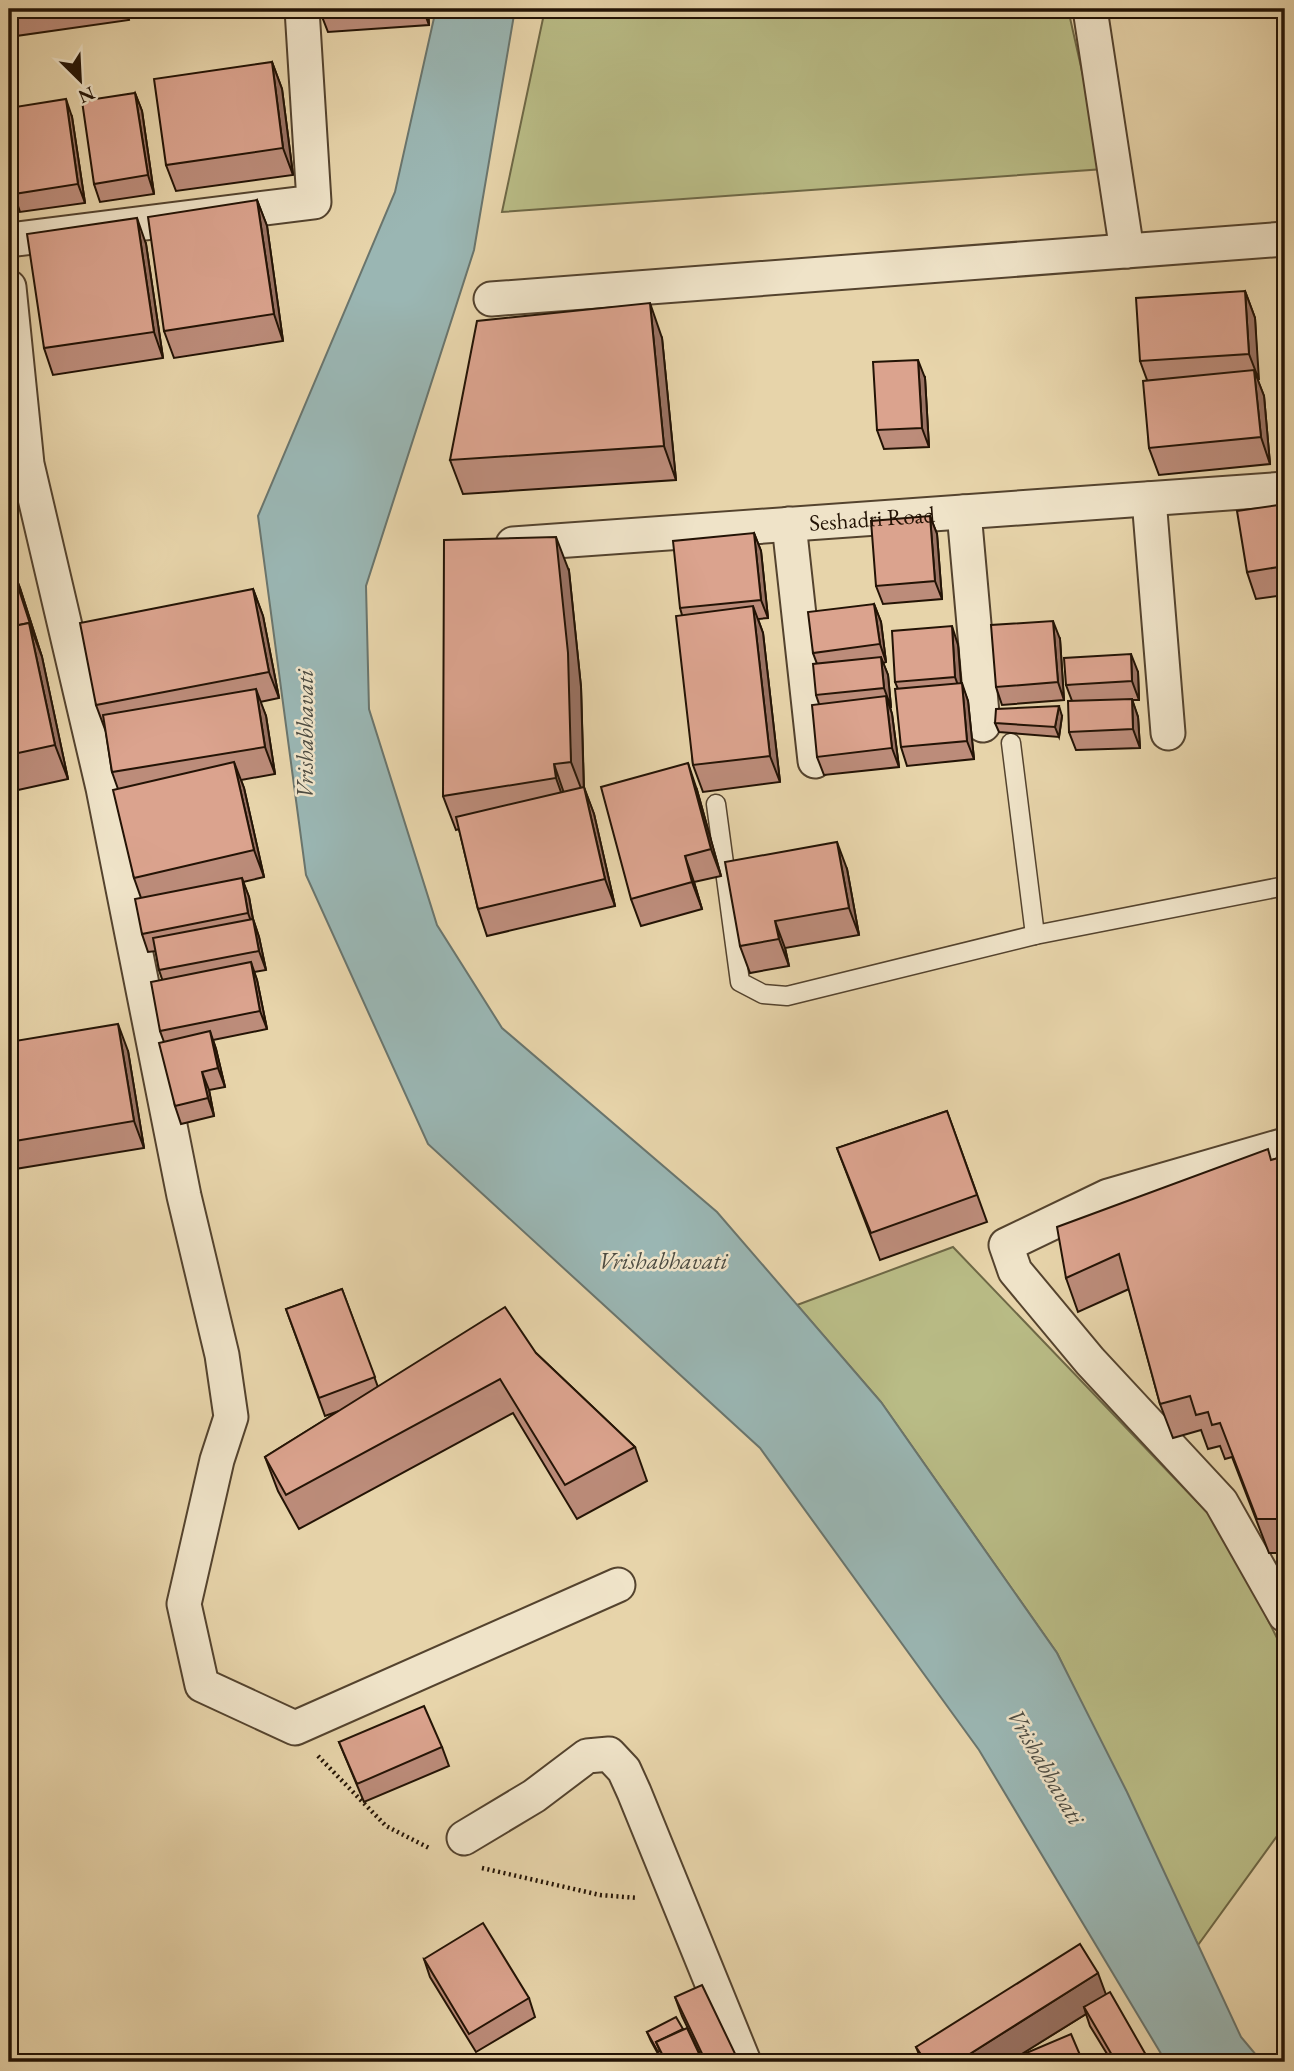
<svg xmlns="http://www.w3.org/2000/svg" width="1294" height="2071" font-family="'EB Garamond',serif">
<rect width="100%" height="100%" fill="#e7d4aa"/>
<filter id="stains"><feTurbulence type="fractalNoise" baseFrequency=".00286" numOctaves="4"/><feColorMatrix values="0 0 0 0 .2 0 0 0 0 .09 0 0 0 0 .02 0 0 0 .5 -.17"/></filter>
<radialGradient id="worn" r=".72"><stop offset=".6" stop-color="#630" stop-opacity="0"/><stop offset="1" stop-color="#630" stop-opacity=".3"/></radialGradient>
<g fill="#b9bc86" stroke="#6e6846" stroke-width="2">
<path d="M545,9H1068L1104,169L502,212Z"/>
<path d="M953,1247L1222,1528L1285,1654V1825L1198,1945L1057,1653L881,1402L797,1305Z"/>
</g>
<path fill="#9ab6b3" stroke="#6a756d" stroke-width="2" d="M436,9H515L474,250L366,586L369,709L437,925L502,1028L717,1212L881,1402L1057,1653L1127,1792L1241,2037L1262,2062H1166L979,1750L760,1448L428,1144L306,875L258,516L395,192Z"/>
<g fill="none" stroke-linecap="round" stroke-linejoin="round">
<g stroke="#54432e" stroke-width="21">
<g id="lane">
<path d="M1011,743L1035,935"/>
<path d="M716,804L740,982L763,994L787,996L1035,935L1285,886"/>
</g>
</g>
<g stroke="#54432e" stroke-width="37">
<g id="street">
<path d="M1090,9L1127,251"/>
<path d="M9,240L314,202L302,9"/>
<path d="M9,287L27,464L103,788L184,1196L222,1355L231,1417L217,1460L184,1604L202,1685L295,1728L618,1585"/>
<path d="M491,299L1285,239"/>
<path d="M1149,499L1168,733"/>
<path d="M964,512L983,725"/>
<path d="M789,524L815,761"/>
<path id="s1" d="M513,544L1285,489"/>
<path d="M1285,1145L1108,1196L1006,1245L1015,1271L1090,1361L1221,1502L1285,1615"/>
<path d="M464,1838L534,1796L587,1756L609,1754L624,1770L634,1792L744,2062"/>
</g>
</g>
<g stroke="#231305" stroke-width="4.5" stroke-dasharray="2 3.5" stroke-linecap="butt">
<path d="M318,1756L386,1826L429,1848"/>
<path d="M482,1868L600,1895L638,1898"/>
</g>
<use href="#lane" stroke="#efe3c8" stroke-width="18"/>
<use href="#street" stroke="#efe3c8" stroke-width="33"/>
</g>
<g fill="#bc8c7a" stroke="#231305" stroke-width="2">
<path d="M9,9H127L129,20L9,37Z"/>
<path d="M321,9H428L429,25L328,32L321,14Z"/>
<path d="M272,62L282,89L293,175L176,191L166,165Z"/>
<path d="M135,93L142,111L154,194L100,202L94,184Z"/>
<path d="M72,117L85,203L20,212L14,194Z"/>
<path d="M257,200L267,226L283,341L174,358L164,331Z"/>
<path d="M146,244L163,358L53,375L44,348Z"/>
<path d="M1245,291L1255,318L1258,381L1264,396L1270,464L1159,475L1149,448L1147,380L1140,361Z"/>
<path d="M662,338L676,480L463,494L450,460Z"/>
<path d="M925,378L929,447L884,449L877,430Z"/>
<path d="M1285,504V595L1256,599L1247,572Z"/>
<path d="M930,516L937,534L942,599L883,604L876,586Z"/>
<path d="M754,533L761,551L768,618L758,619L763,633L780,782L703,792L693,765L682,615L680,608Z"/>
<path d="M9,562H10L20,588L42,657L68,779L9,792Z"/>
<path d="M569,571L581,687L584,788L594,814L615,906L487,936L478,909L459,829L456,830L443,796Z"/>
<path d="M253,589L263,616L279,698L260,702L266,716L275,774L241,780L244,788L264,877L243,882L249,897L253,919L259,937L266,970L254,972L257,980L267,1029L213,1040L216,1049L225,1087L209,1090L214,1116L181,1124L175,1106L164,1042L160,1031L162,979L159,970L156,951L148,952L142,934L141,898L134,878L118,789L112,772L106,732L96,705Z"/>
<path d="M874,604L881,622L886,662L883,663L888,675L891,707H890L892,714L899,767L824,775L817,757L819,704L816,695L817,664L813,653Z"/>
<path d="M1060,639L1064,700L1002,705L996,687Z"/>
<path d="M958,645L961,683L968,701L974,759L907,766L901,747L898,689L895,682Z"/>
<path d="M1138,672L1139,700H1132L1138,717L1140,748L1076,750L1069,732L1072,701L1066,685Z"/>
<path d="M1062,716L1059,737L999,732L995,723Z"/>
<path d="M697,790L721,876L694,882L702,909L641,926L631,899Z"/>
<path d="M847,869L859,935L785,948L789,966L750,973L740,946Z"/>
<path d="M9,1042L128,1051L144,1148L9,1170Z"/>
<path d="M947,1111L987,1222L880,1260L837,1148Z"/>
<path d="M1285,1156V1553H1269L1232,1457L1225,1459L1220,1446L1208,1449L1201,1430L1173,1438L1160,1404L1129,1289L1078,1312L1066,1278L1272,1160Z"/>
<path d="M342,1289L378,1387L536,1353L635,1447L647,1481L577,1519L513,1413L299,1529L278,1491L265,1457L339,1411L325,1416L286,1309Z"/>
<path d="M339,1742L442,1747L449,1766L364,1802Z"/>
<path d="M424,1959L529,1998L535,2017L476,2052L430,1977Z"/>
<path d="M1106,1995L1150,2062H1112L1090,2026L1086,2014L1018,2056L1083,2062H922L916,2047Z"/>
<path d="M675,1997L739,2062H704L682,2016Z"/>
<path d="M683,2029L703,2062H664L663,2061H662L651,2041L647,2032Z"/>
</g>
<g fill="#997263" stroke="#231305" stroke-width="2">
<path d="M124,9H127L129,20Z"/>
<path d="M423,9H428L429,25Z"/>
<path d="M272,62L282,89L293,175L283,148Z"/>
<path d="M135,93L142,111L154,194L148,175Z"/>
<path d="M66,99L72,117L85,203L78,184Z"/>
<path d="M257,200L267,226L283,341L274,314Z"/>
<path d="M137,218L146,244L163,358L154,332Z"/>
<path d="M1245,291L1255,318L1259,380L1249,354Z"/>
<path d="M650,303L662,338L676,480L664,446Z"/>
<path d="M918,360L925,378L929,447L922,428Z"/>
<path d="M1254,370L1264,396L1270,464L1261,437Z"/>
<path d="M930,516L937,534L942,599L935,581Z"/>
<path d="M754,533L761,551L768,618L761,600Z"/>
<path d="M556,537L569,571L581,687L584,796L571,762Z"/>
<path d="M10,562L20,588L42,657L32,630Z"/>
<path d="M253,589L263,616L279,698L269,672Z"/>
<path d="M874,604L881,622L886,662L880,644Z"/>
<path d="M753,606L763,633L780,782L770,756Z"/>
<path d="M1053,621L1060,639L1064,700L1058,682Z"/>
<path d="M29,623L42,657L68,779L55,745Z"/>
<path d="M952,626L958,645L962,696L955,677Z"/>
<path d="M1131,654L1138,672L1139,700L1132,681Z"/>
<path d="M881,657L888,675L891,707L884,688Z"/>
<path d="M962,683L968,701L974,759L967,741Z"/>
<path d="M256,689L266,716L275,774L265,747Z"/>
<path d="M886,696L892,714L899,767L892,748Z"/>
<path d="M1132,699L1138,717L1140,748L1133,729Z"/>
<path d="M1059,706L1062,716L1059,737L1055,727Z"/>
<path d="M234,762L244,788L264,877L254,850Z"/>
<path d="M688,763L697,790L721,876L711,849Z"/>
<path d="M554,764L566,799L568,812L556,778Z"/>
<path d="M584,787L594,814L615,906L605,879Z"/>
<path d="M837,842L847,869L859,935L849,908Z"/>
<path d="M685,856L694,882L702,909L692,882Z"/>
<path d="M242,878L249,897L255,932L248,913Z"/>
<path d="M253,919L259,937L266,970L259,951Z"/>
<path d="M775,921L785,948L789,966L779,939Z"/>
<path d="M251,962L257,980L267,1029L260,1011Z"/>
<path d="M118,1024L128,1051L144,1148L134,1121Z"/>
<path d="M210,1031L216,1049L225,1087L218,1068Z"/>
<path d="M202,1072L209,1090L214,1116L208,1098Z"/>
<path d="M1098,1973L1108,2000L1084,2007L1086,2014L1009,2062H957Z"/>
</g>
<g fill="#dba38e" stroke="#231305" stroke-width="2">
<path d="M321,9H397L321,14Z"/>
<path d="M272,62L283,148L166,165L154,79Z"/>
<path d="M135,93L148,175L94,184L82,101Z"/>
<path d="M66,99L78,184L14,194L9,161V108Z"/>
<path d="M257,200L274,314L164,331L148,217Z"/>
<path d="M137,218L154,332L44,348L27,234Z"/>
<path d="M1245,291L1249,354L1140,361L1136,298Z"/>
<path d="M650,303L664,446L450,460L477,321Z"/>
<path d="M918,360L922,428L877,430L873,362Z"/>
<path d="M1254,370L1261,437L1149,448L1143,381Z"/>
<path d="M1285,504V566L1247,572L1237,511Z"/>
<path d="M930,516L935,581L876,586L871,521Z"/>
<path d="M754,533L761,600L680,608L673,541Z"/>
<path d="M556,537L568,653L571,762L554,764L556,778L443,796L444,540Z"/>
<path d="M9,562H10L32,630L29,623L9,627Z"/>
<path d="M253,589L269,672L96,705L80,623Z"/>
<path d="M874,604L880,644L813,653L808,612Z"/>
<path d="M753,606L770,756L693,765L676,616Z"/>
<path d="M1053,621L1058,682L996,687L991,625Z"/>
<path d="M29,623L55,745L9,755V627Z"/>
<path d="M952,626L955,677L895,682L892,631Z"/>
<path d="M1131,654L1132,681L1066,685L1064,658Z"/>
<path d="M881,657L884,688L816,695L813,664Z"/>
<path d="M962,683L967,741L901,747L895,689Z"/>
<path d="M256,689L265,747L112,772L103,715Z"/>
<path d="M886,696L892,748L817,757L812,705Z"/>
<path d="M1132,699L1133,729L1069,732L1068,701Z"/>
<path d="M1059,706L1055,727L995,723L996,709Z"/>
<path d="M234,762L254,850L134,878L113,790Z"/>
<path d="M688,763L711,849L685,856L692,882L631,899L601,787Z"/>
<path d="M584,787L605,879L478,909L456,817Z"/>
<path d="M837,842L849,908L775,921L779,939L740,946L725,862Z"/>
<path d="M242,878L248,913L142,934L135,899Z"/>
<path d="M253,919L259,951L159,970L153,938Z"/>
<path d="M251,962L260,1011L160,1031L151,982Z"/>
<path d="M118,1024L134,1121L9,1142V1042Z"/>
<path d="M210,1031L218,1068L202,1072L208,1098L175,1106L159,1043Z"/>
<path d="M947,1111L977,1195L871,1233L837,1148Z"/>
<path d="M1268,1149L1271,1160L1285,1156V1357H1282L1285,1368V1536L1280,1519H1257L1220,1423L1212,1425L1208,1412L1196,1415L1190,1396L1160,1404L1119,1254L1066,1278L1057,1227Z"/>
<path d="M342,1289L375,1377L319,1398L286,1309Z"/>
<path d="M505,1307L536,1353L635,1447L565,1485L500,1379L286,1495L265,1457Z"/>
<path d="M424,1706L442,1747L357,1784L339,1742Z"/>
<path d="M483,1923L529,1998L469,2034L424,1959Z"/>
<path d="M1080,1944L1098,1973L957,2062H926L916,2047Z"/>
<path d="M702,1985L739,2062H706L675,1997Z"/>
<path d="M1110,1992L1150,2062H1116L1084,2007Z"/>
<path d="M676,2017L683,2029L656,2042L660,2051L658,2052L647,2032Z"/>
<path d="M687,2028L703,2062H666L656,2042Z"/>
<path d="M1071,2034L1083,2062H1005Z"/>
</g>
<g text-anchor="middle" stroke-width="5" stroke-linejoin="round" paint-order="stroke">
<g font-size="23" fill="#231305" stroke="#efe3c8">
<text dy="8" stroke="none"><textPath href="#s1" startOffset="360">Seshadri Road</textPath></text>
</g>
<g font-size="24" font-style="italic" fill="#4d4c42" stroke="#efe3c8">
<text transform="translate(305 734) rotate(-90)" y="8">Vrishabhavati</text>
<text x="663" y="1269">Vrishabhavati</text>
<text transform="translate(1046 1767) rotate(60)" y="8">Vrishabhavati</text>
</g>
</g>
<rect width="1294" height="2071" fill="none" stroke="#e7d4aa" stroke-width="35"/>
<rect x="10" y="10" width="1273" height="2050" fill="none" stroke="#231305" stroke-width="3.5"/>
<rect x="18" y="18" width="1259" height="2036" fill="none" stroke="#231305" stroke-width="2"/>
<g transform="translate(80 80) rotate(156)" stroke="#efe3c8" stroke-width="5" paint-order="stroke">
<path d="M0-5L12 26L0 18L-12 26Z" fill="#231305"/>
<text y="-10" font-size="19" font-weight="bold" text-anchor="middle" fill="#231305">N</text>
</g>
<rect width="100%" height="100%" filter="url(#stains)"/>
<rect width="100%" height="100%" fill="url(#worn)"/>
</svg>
